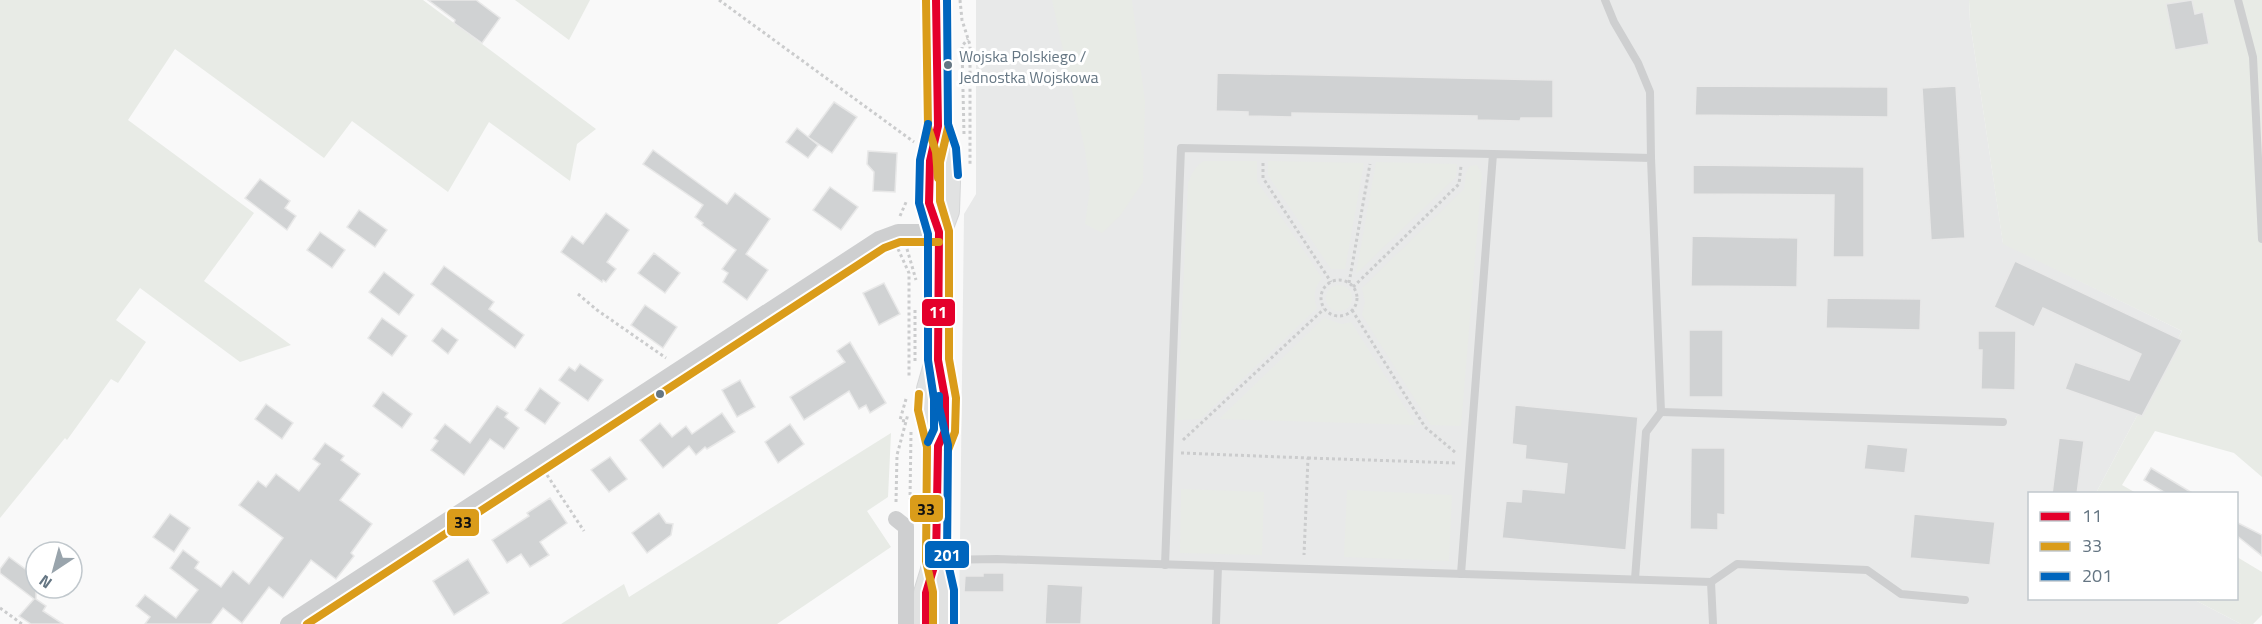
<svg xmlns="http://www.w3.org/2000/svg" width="2262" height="624" font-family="'Titillium Web',sans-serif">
<rect width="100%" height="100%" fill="#f9f9f9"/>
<path fill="#e8e9e9" d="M976,0H1969L1970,22L2003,243L2182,331L2096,493L2030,494V598L2193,599L2241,624H959L964,214L976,194Z"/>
<g fill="#e8ebe6">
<path d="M0,0H423L596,129L577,144L570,181L489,122L448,192L352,121L324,158L175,49L128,120L254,213L204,281L291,345L240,362L140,288L116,320L146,342L118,383L111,379L67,440L65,438L0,518Z"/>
<path d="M515,0H590L569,40Z"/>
<path d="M1052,0H1132L1145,102L1143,182L1120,216L1102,233L1085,224L1090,188L1085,150Z"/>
<path d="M1969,0H2262V477L2234,453L2155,431L2122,485L2136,493H2096L2182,331L2003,244L1970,22Z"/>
<path d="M1204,161H1257V181L1322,278C1314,288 1313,297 1317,308L1200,419L1177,420L1188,183C1192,173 1195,166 1204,161Z"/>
<path d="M1268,161L1364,163L1345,269H1331L1268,175Z"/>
<path d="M1376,162L1457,164L1456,177L1356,274Z"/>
<path d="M1477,165L1482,174L1461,426L1431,425L1362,315L1365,302L1362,288L1464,189L1466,173L1470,166Z"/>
<circle cx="1339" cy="298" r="13"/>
<path d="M1324,318L1342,324L1351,322L1416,425L1219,419Z"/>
<path d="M891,433L888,497L867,511L891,547L777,624H561L624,584L629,597Z"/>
<path d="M1181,489L1264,492L1262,555L1180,553Z"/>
<path d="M1347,490L1452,495L1449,561L1344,557Z"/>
<path d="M2237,557L2262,572V615L2253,624H2241L2193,599L2236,598Z"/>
</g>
<g fill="#d0d2d3" stroke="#e8e8e8" stroke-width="1.5">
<path d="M428,0H476L500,18L482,43L454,23L455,20Z"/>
<path d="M2192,0L2195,14L2203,12L2209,44L2175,50L2166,4Z"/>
<path d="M1217,73L1553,80V118H1521L1520,121L1477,120V116L1292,113V117L1248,116V112L1216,111Z"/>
<path d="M1696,86L1888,87V117L1695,115Z"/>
<path d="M1956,86L1965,238L1931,240L1922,88Z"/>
<path d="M834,102L857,117L832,153L808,137Z"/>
<path d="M797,128L818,145L808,158L786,142Z"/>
<path d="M653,150L727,204L735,193L770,219L746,254L768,270L747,300L723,282L728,273L722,269L736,250L702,225L703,223L695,217L703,205L643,164Z"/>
<path d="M868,151L897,153L895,192L873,191L874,172L867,164Z"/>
<path d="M1693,165L1864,167V257H1833L1834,195L1693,194Z"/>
<path d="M260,179L290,201L285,208L296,216L287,230L245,198Z"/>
<path d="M830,187L858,207L841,230L813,210Z"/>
<path d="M359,210L387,230L375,247L347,227Z"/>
<path d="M606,213L629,230L607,262L616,269L606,282L603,280L602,282L561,252L572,236L583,244Z"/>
<path d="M320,232L345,250L332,268L307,250Z"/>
<path d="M1692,236L1798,238L1797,287L1691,286Z"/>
<path d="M654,253L680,273L665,293L638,273Z"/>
<path d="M2015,261L2182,340L2142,416L2065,389L2075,362L2129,380L2141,354L2043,308L2034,327L1994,307Z"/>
<path d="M444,266L494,302L489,309L524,335L515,348L431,284Z"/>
<path d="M384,272L414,295L399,315L369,292Z"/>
<path d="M884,283L900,314L879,325L863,293Z"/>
<path d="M1827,298L1921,299L1920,330L1826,328Z"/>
<path d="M645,305L677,327L663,348L631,325Z"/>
<path d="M382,318L407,336L392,356L368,338Z"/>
<path d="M442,328L458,340L448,354L432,341Z"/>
<rect x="1689" y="330" width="34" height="67"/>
<path d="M1978,331H2016L2015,390L1981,389L1982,350H1978Z"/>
<path d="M850,342L886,403L870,413L866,405L859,409L849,391L804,420L790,397L845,362L837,351Z"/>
<path d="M580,364L603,380L588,401L559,380L569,367L575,371Z"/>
<path d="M740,380L755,407L737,417L722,390Z"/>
<path d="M540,388L560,403L545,424L525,410Z"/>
<path d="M383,392L412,414L402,428L373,406Z"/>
<path d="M266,404L293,423L282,439L255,419Z"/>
<path d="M1515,405L1638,417L1626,550L1502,538L1506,501L1521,502L1522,489L1564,493L1567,464L1525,459L1526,446L1512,444Z"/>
<path d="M497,406L508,413L505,417L519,428L504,449L490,439L464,475L431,450L438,441L434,438L445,424L470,443Z"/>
<path d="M722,413L735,432L707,449L705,447L696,455L689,446L663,468L640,440L660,423L672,437L686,426L692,434Z"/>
<path d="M790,424L804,444L778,463L765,442Z"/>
<path d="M2059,438L2084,441L2077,494H2052Z"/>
<path d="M325,443L344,456L341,460L360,474L340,500L372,524L351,553L354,556L336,579L311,560L283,598L269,587L242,623L223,608L211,624H145L150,617L136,606L145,595L176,618L198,590L170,568L183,550L199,562L195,568L221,587L233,571L249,584L283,538L239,505L258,481L266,487L276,474L299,491L320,464L313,459Z"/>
<path d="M1867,444L1908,448L1905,473L1864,469Z"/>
<path d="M1691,448H1725V515L1718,514V530L1690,529Z"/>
<path d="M610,457L627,479L609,492L591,470Z"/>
<path d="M2151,468L2194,494H2167L2144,480Z"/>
<path d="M550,498L567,523L540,542L549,555L530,567L521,554L507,563L492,540L529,516L527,513Z"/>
<path d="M659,513L666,523L673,524L671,535L647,553L632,533Z"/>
<path d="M170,514L190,528L174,552L153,537Z"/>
<path d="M1914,514L1995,522L1990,565L1910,558Z"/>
<path d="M2236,522L2262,535V556L2236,535Z"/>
<path d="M9,557L36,577V599L46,606L43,611L63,624H31L19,616L34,599L0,573V569Z"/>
<path d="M468,559L489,593L454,615L433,581Z"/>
<path d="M983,573H1004V592H964L965,576H983Z"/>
<path d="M1047,584L1083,586L1081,624H1045Z"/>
</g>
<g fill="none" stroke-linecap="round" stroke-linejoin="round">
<g stroke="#d5d6d7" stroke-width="26">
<g id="secondary">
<path d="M936,0L938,126L946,150L948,182L947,211L939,232"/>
<path d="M935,368L929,389L928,408L938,446L936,560L944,591L943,624"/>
<path d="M938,446L945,431V398L938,360L939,232L929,203L930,161L938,126"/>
<path d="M926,624V593L936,560"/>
</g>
</g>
<g stroke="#cbcccd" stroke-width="3" stroke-dasharray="3 3" stroke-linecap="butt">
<path d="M719,0L914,142"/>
<path d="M960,0L962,20L970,45V165"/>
<path d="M964,134L962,46L968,39"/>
<path d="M1263,163V178L1331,282"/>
<path d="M900,216L907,200"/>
<path d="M898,249L909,273V378"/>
<path d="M907,249L916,280"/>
<circle cx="1339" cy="298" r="18"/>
<path d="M1349,283L1370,164"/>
<path d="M1353,287L1459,184L1461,166"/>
<path d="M578,294L597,310L666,358"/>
<path d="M1352,310L1425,427L1456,453"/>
<path d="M915,361V307"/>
<path d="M905,421L900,420L906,399"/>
<path d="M911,432L910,499L913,509"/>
<path d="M1183,440L1324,309"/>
<path d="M1181,453L1308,458L1304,555"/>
<path d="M1308,458L1457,463"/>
<path d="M547,475L584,531"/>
<path d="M896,502L897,455L908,414"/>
<path d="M0,608L22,624"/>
</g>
<g stroke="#cecfd0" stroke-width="8">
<path d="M1605,0L1614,22L1638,63L1650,92L1651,158"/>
<path d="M2238,0L2253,57L2262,239"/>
<path d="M1661,412L2003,422"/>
<path d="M940,560L997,559L1711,582L1713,624"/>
<path d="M1165,565L1181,148L1493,154"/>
<path d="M1461,574L1493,154L1651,158L1661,412L1646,432L1635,579"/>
<path d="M1711,582L1737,564L1867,570L1901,594L1965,600"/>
<path d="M1216,624L1218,566"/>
</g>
<g stroke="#cecfd0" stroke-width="16">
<path d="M896,519L906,527V624"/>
<path d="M288,624L879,239L898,232H939"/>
</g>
<use href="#secondary" stroke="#e1e2e2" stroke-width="24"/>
<g stroke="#fff" stroke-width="12">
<path id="bus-1" d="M926,624V593L936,560L938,446L945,431V398L938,360L939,232L929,203L930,161L938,126L936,0"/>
</g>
<g stroke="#fff" stroke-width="12">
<g id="bus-2">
<path d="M926,0L928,127L936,152L938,178"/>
<path d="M919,394L918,410L927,447L926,561L933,592V624"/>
<path d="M948,450L955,432L956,398L949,359V231L940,201V162L948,128"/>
<path d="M307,624L884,248L900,242H939"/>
</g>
</g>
<g stroke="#fff" stroke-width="12">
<g id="bus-3">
<path d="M947,0L948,124L956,148L958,175"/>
<path d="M928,124L920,160L919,203L928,234V360L934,399V429L928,442"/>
<path d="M939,396V407L948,445L947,559L954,590V624"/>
</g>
</g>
<use href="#bus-1" stroke="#e4002b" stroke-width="8"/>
<use href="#bus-2" stroke="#da9c1a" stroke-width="8"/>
<use href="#bus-3" stroke="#0065bd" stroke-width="8"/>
</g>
<g fill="#657683" stroke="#fff" stroke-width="2">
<circle cx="948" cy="65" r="5"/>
<circle cx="660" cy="394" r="5"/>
</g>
<g text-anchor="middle" stroke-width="6" stroke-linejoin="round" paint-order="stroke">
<g font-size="16" fill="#657683" stroke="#fff" text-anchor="start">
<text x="959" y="62">Wojska Polskiego /<tspan x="959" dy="21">Jednostka Wojskowa</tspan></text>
</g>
</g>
<g stroke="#fff" stroke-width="2">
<rect x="921" y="298" width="35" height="29" rx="6" fill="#e4002b"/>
<rect x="909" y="494" width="35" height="29" rx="6" fill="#da9c1a"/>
<rect x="446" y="508" width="34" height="29" rx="6" fill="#da9c1a"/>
<rect x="924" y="540" width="46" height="29" rx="6" fill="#0065bd"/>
</g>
<g font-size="16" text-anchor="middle" font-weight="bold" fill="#fff">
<text x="938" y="318">11</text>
<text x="947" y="561">201</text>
</g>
<g font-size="16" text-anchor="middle" font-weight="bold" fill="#111">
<text x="926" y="515">33</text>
<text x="463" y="528">33</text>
</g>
<rect x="2028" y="492" width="210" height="108" fill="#ffffff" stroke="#c1c8cd" stroke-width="1.5"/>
<rect x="2040" y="512" width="30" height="9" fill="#e4002b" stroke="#c1c8cd" stroke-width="1.5"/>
<text x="2082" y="522" font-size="18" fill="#657683">11</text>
<rect x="2040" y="542" width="30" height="9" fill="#da9c1a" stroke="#c1c8cd" stroke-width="1.5"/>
<text x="2082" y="552" font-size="18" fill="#657683">33</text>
<rect x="2040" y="572" width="30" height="9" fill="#0065bd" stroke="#c1c8cd" stroke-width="1.5"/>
<text x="2082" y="582" font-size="18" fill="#657683">201</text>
<g transform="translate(54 570) rotate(216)"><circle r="28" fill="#ffffff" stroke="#c1c8cd" stroke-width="1.5"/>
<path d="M0-4.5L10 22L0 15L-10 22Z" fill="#99a4ac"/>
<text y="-9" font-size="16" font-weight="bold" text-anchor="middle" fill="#657683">N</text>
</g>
</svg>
